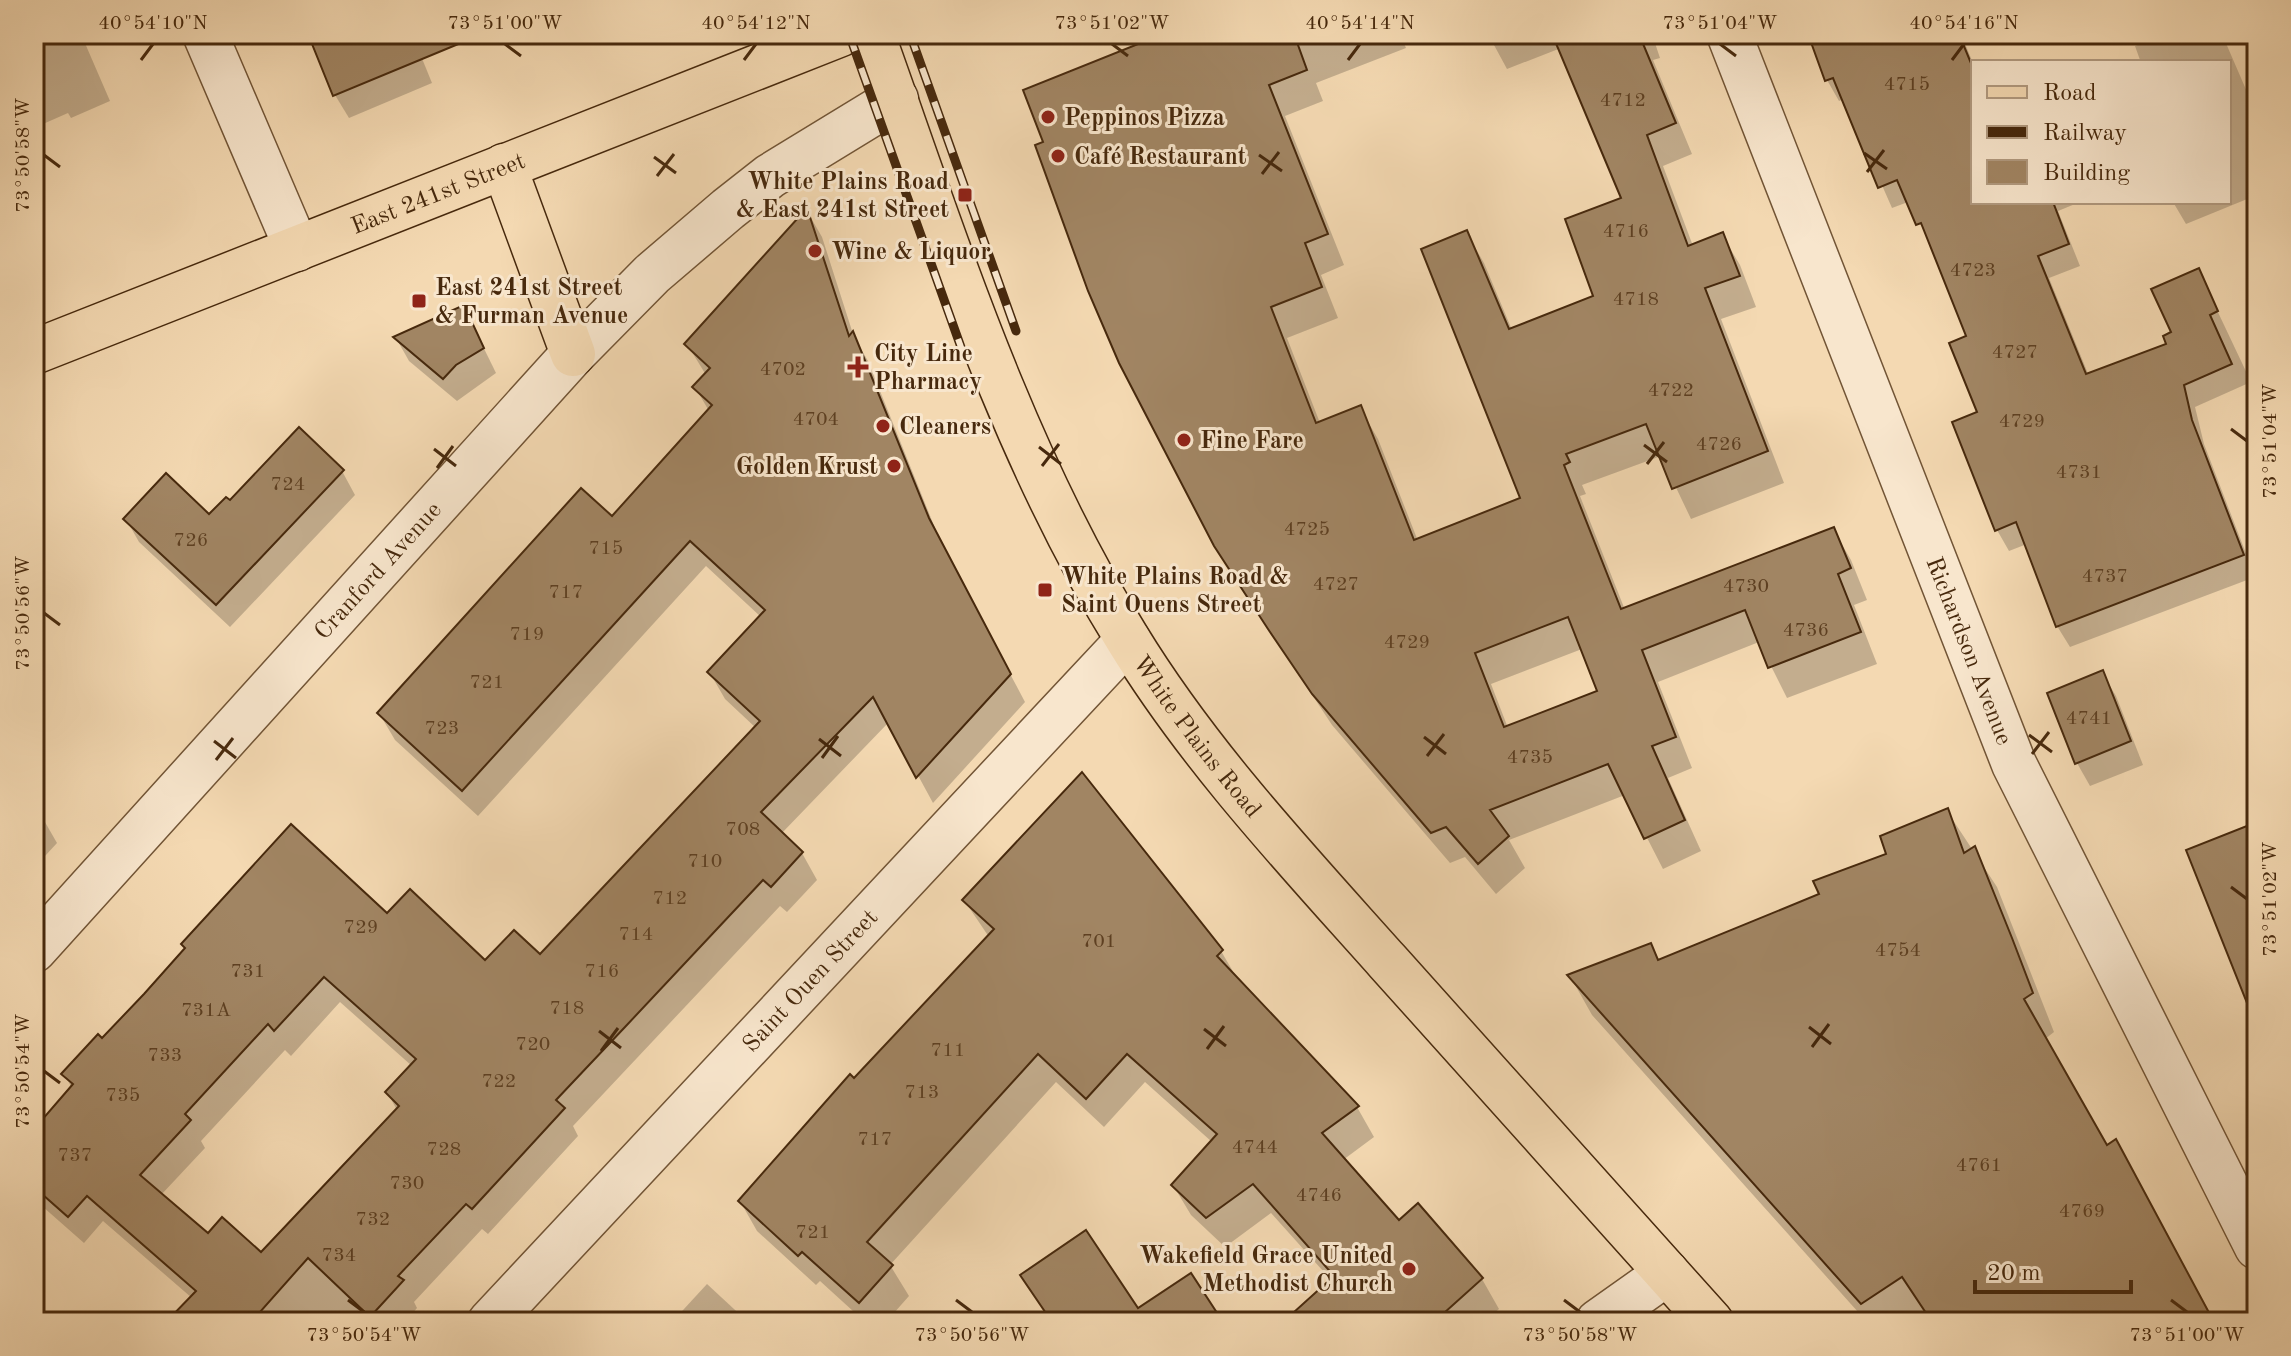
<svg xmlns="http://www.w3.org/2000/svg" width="2291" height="1356" font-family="'Old Standard TT',serif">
<rect width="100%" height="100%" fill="#f4d9b2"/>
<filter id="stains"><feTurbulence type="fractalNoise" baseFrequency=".0025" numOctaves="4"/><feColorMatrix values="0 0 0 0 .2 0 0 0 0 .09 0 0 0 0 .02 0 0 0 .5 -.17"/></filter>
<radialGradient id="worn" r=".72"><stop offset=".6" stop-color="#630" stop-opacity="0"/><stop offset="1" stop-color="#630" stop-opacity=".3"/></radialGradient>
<g fill="#0003" fill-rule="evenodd">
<path d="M34,34H81L110,101L71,118L68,113L34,128Z"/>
<path d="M337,34H412L432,83L349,118L335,95Z"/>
<path d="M1169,34H1400L1406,48L1316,83L1323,101L1285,116L1344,265L1321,275L1338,318L1287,338L1320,423L1360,408L1378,439L1418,541L1523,499L1466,232L1484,263L1512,330L1596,297L1623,199L1561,48L1507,69L1488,34H1652L1660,58L1653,60L1692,154L1663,166L1693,246L1722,235L1740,265L1756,307L1721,319L1784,483L1691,519L1661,456L1582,485L1586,494L1580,496L1625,610L1833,529L1851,560L1867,600L1854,605L1877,664L1787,698L1759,642L1658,682L1692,768L1668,778L1701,851L1663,869L1625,795L1509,840L1525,868L1496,894L1465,857L1450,863L1332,725L1235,578L1045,143ZM1582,649L1599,692L1508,728L1491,684Z"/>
<path d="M1824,34H1961L1973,63V202H2080L2058,211L2080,266L2049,278L2089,376L2169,345L2198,270L2251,382L2195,407L2204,444L2255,577L2070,647L2057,626L2027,544L2009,551L1997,530L1969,337L1932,245L1908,202L1892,208L1844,99L1839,101L1827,80Z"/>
<path d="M2166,34H2222L2257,115V195L2186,224L2173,202H2229V62H2136L2140,60L2135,46Z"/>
<path d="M807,211L822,237L854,337L868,361L943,548L1025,702L933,803L889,722L781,834L802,853L817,880L787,912L780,906L573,1126L578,1136L488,1234L482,1229L414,1302L417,1308L405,1322H168L192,1298L103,1221L84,1243L34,1199V1132L72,1088L64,1074L102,1041L387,916L485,962L540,957L756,728L725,699L710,673L761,617L706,566L478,816L395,740L379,713L612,518L709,411L695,387L706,375L687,344ZM340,1002L412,1066L387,1092L397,1110L261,1255L208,1235L161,1195L205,1148L201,1141L285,1050L291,1056Z"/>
<path d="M464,308L496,373L457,401L409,361L396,338Z"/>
<path d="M342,471L355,495L230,627L139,542L126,519L209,517L230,503Z"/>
<path d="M2102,673L2116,696L2143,765L2090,786L2077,763Z"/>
<path d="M34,803L57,843L34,868Z"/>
<path d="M1947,811L1997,887L2054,1032L2045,1039L2107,1148L2137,1181L2215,1322H1931L1926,1314L1915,1322H1867L1592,1015L1570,976L1650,945L1660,961L1821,896L1889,855Z"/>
<path d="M964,900L1221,951L1238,980L1357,1107L1374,1137L1343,1160L1398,1223L1482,1279L1499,1309L1484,1322H1286L1332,1281L1271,1213L1225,1247L1191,1215L1173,1185L1212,1142L1145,1082L1104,1127L1056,1082L890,1265L909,1296L886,1322H865L820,1281L816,1285L757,1231L740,1201L989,937Z"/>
<path d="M2257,1087V1102L2251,1091Z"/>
<path d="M707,1284L748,1322H672Z"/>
</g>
<g fill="#a18563" stroke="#47290d" stroke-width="2" fill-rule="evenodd">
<path d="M308,34H480V35L333,96Z"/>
<path d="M1163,34H1294L1307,70L1269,85L1328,234L1305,243L1322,287L1271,307L1316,423L1361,405L1414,540L1520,498L1421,249L1467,230L1509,329L1593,296L1565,219L1621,198L1552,34H1639L1676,123L1647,135L1688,246L1723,232L1740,276L1705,288L1768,451L1672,489L1646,424L1566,454L1570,462L1564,465L1621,609L1834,527L1851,568L1838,574L1861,632L1768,668L1745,610L1642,650L1676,737L1652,746L1685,820L1644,839L1608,764L1490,810L1509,836L1478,864L1446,827L1431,833L1312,694L1268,629L1214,546L1119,363L1088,291L1035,145L1043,142L1023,90ZM1568,617L1597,691L1504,727L1475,653Z"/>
<path d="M1808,34H1959L1973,68V202H2053L2069,244L2038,256L2086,374L2166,344L2163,336L2171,332L2151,289L2199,268L2218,311L2210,315L2232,364L2184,385L2192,420L2244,555L2056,627L2016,522L1995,531L1952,422L1977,412L1949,343L1966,336L1921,223L1916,225L1897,180L1878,188L1833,78L1825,81Z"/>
<path d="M807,208L849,336L853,331L929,518L1011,674L916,778L873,697L761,812L803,852L771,887L763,880L625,1027L556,1100L565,1108L472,1209L466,1204L398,1276L404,1280L370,1317L308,1258L251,1322H166L196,1291L87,1196L68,1217L34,1187V1129L73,1084L61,1074L98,1034L102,1038L144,994L185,948L181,944L291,824L387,913L410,889L485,960L514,930L540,954L760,721L707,672L765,610L690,541L462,791L377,713L581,488L612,516L712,405L692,387L710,368L684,344ZM324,977L416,1059L385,1092L399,1106L261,1252L222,1217L208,1233L140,1175L191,1120L185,1114L268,1024L274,1031Z"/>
<path d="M464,305L484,348L456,365L443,379L393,337Z"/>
<path d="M299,427L344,470L216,605L123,519L166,473L209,514L226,497L230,500Z"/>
<path d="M2103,670L2131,741L2075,764L2047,693Z"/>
<path d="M1082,772L1223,950L1217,956L1359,1106L1322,1133L1399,1220L1418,1203L1483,1278L1434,1322H1283L1334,1276L1253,1184L1206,1218L1171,1185L1217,1134L1127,1054L1086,1099L1038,1054L867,1242L893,1265L859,1303L802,1252L798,1256L738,1201L850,1074L854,1078L994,929L962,900Z"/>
<path d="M1948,808L1964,853L1975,846L2012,938L2033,993L2024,999L2107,1145L2116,1139L2214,1322H1932L1902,1277L1861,1304L1567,975L1651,943L1658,960L1819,894L1813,881L1886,854L1880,836Z"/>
<path d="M2257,822V1023H2255L2186,850Z"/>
<path d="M1086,1230L1138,1308L1191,1273L1223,1322H1052L1020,1275Z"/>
</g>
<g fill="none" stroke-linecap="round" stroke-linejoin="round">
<g stroke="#725536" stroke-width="47">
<g id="minor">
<path d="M205,34L297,249"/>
<path id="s1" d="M1729,34L2014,764L2257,1247"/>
<path id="s2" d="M34,950L573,354L652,274L728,209L770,176L896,99"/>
<path id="s3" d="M490,1322L1128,640"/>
<path d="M1598,1322L1667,1273"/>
</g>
</g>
<g stroke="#47290d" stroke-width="47">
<g id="primary">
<path id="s4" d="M872,34C946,241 1011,451 1127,638C1199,756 1296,859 1387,961C1495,1081 1603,1202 1711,1322"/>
<path d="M504,166L573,354"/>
<path id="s5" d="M34,352L841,34"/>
</g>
</g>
<use href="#minor" stroke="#f8e6cd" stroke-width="44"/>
<use href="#primary" stroke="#f4d9b2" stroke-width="44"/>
<g stroke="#47290d" stroke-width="9">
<g id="rail">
<path d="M849,34L962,350"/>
<path d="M910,34L1016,331"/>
</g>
</g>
<use href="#rail" stroke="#f8e6cd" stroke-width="6" stroke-dasharray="18" stroke-linecap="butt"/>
</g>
<path fill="none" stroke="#47290d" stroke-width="3" d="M505,44L521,56M1112,44L1128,56M1720,44L1736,56M141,60L153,44M744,60L756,44M1348,60L1360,44M1952,60L1964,44M1864,153L1887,169M44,155L60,167M1259,155L1282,171M654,157L676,173M1867,172L1884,150M1262,174L1279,152M657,176L674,154M2231,429L2247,441M1644,445L1667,462M1039,447L1061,464M434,449L456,466M1647,464L1664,442M1042,466L1059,444M437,468L453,446M44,613L60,625M2029,735L2052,752M1424,737L1446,754M819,739L841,756M214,741L236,758M2032,754L2049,732M1427,756L1444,734M822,758L838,736M216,760L233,738M2231,887L2247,899M1809,1027L1831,1044M1204,1029L1226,1046M599,1031L621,1048M1812,1047L1829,1024M1207,1049L1224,1026M601,1051L618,1028M44,1071L60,1083M348,1300L364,1312M956,1300L972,1312M1564,1300L1580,1312M2171,1300L2187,1312"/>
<g fill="#8f2418" stroke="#f8e6cd" stroke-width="3">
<circle cx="1048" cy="117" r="8"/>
<circle cx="1058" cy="156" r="8"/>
<rect x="957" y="187" width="16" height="16" rx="4"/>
<circle cx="815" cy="251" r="8"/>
<rect x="411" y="293" width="16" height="16" rx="4"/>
<path d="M854 355h8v8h8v8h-8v8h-8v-8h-8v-8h8z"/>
<circle cx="883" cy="426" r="8"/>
<circle cx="1184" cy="440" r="8"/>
<circle cx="894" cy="466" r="8"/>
<rect x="1037" y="582" width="16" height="16" rx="4"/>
<circle cx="1409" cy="1269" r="8"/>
</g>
<g text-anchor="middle" stroke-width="6" stroke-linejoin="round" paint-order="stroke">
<g font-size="20" fill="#5e4022">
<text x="1907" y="90">4715</text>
<text x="1623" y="106">4712</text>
<text x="1626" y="237">4716</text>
<text x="1973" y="276">4723</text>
<text x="1636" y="305">4718</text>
<text x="2015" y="358">4727</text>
<text x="783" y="375">4702</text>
<text x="1671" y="396">4722</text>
<text x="816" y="425">4704</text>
<text x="2022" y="427">4729</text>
<text x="1719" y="450">4726</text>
<text x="2079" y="478">4731</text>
<text x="288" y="490">724</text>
<text x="1307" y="535">4725</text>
<text x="191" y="546">726</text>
<text x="606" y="554">715</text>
<text x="2105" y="582">4737</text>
<text x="1336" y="590">4727</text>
<text x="1746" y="592">4730</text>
<text x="566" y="598">717</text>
<text x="1806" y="636">4736</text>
<text x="527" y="640">719</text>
<text x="1407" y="648">4729</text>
<text x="487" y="688">721</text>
<text x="2089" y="724">4741</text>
<text x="442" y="734">723</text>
<text x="1530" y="763">4735</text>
<text x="743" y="835">708</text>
<text x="705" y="867">710</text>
<text x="670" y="904">712</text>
<text x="361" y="933">729</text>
<text x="636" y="940">714</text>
<text x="1099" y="947">701</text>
<text x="1898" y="956">4754</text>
<text x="248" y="977">731</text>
<text x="602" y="977">716</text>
<text x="567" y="1014">718</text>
<text x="206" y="1016">731A</text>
<text x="533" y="1050">720</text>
<text x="948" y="1056">711</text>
<text x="165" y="1061">733</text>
<text x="499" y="1087">722</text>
<text x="922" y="1098">713</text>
<text x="123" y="1101">735</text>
<text x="875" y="1145">717</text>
<text x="1255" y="1153">4744</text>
<text x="444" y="1155">728</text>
<text x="75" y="1161">737</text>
<text x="1979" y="1171">4761</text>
<text x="407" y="1189">730</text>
<text x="1319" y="1201">4746</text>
<text x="2082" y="1217">4769</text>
<text x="373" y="1225">732</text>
<text x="813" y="1238">721</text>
<text x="339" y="1261">734</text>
</g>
<g font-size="24" font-weight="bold" fill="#47290d" stroke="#f8e6cd" text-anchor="start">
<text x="1064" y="125">Peppinos Pizza</text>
<text x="1074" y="164">Café Restaurant</text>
<text x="949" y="189" text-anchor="end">White Plains Road<tspan x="949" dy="28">&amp; East 241st Street</tspan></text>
<text x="831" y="259">Wine &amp; Liquor</text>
<text x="435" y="295">East 241st Street<tspan x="435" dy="28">&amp; Furman Avenue</tspan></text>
<text x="874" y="361">City Line<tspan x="874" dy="28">Pharmacy</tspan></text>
<text x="899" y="434">Cleaners</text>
<text x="1200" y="448">Fine Fare</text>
<text x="878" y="474" text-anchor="end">Golden Krust</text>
<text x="1061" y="584">White Plains Road &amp;<tspan x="1061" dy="28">Saint Ouens Street</tspan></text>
<text x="1393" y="1263" text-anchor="end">Wakefield Grace United<tspan x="1393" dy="28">Methodist Church</tspan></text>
</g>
<g font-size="24" fill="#47290d" stroke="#f8e6cd">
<text dy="8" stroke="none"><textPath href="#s5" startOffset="434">East 241st Street</textPath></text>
<text dy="8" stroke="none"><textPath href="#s2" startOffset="512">Cranford Avenue</textPath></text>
<text dy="8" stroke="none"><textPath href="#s1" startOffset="662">Richardson Avenue</textPath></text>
<text dy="8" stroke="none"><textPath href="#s4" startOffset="778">White Plains Road</textPath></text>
<text dy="8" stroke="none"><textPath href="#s3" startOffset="468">Saint Ouen Street</textPath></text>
</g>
</g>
<rect width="2291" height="1356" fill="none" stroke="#f4d9b2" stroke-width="88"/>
<rect x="1971" y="60" width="260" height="144" fill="#f8e6cd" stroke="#b19a80" stroke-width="2"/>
<rect x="1987" y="86" width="40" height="12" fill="#f4d9b2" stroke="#b19a80" stroke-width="2"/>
<text x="2043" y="100" font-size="24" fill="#47290d">Road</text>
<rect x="1987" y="126" width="40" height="12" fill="#47290d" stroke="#b19a80" stroke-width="2"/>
<text x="2043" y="140" font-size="24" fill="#47290d">Railway</text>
<rect x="1987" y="160" width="40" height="24" fill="#a18563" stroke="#b19a80" stroke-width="2"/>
<text x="2043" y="180" font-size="24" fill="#47290d">Building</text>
<path d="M1975 1280v12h156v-12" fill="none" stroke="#47290d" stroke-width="4"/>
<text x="1987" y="1280" font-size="24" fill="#47290d" stroke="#f8e6cd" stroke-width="6" paint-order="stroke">20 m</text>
<rect x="44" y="44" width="2203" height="1268" fill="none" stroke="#47290d" stroke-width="3"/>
<g font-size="20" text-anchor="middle" fill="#47290d">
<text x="153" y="29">40°54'10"N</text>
<text x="505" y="29">73°51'00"W</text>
<text x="756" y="29">40°54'12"N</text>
<text x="1112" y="29">73°51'02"W</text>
<text x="1360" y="29">40°54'14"N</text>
<text x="1720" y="29">73°51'04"W</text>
<text x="1964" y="29">40°54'16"N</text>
<text transform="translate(22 155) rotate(-90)" y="7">73°50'58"W</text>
<text transform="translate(2269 441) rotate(-90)" y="7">73°51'04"W</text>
<text transform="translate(22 613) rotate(-90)" y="7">73°50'56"W</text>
<text transform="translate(2269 899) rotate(-90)" y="7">73°51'02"W</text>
<text transform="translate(22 1071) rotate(-90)" y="7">73°50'54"W</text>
<text x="364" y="1341">73°50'54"W</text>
<text x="972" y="1341">73°50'56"W</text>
<text x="1580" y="1341">73°50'58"W</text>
<text x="2187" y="1341">73°51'00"W</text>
</g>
<rect width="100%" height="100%" filter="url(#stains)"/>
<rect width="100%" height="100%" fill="url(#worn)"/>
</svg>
